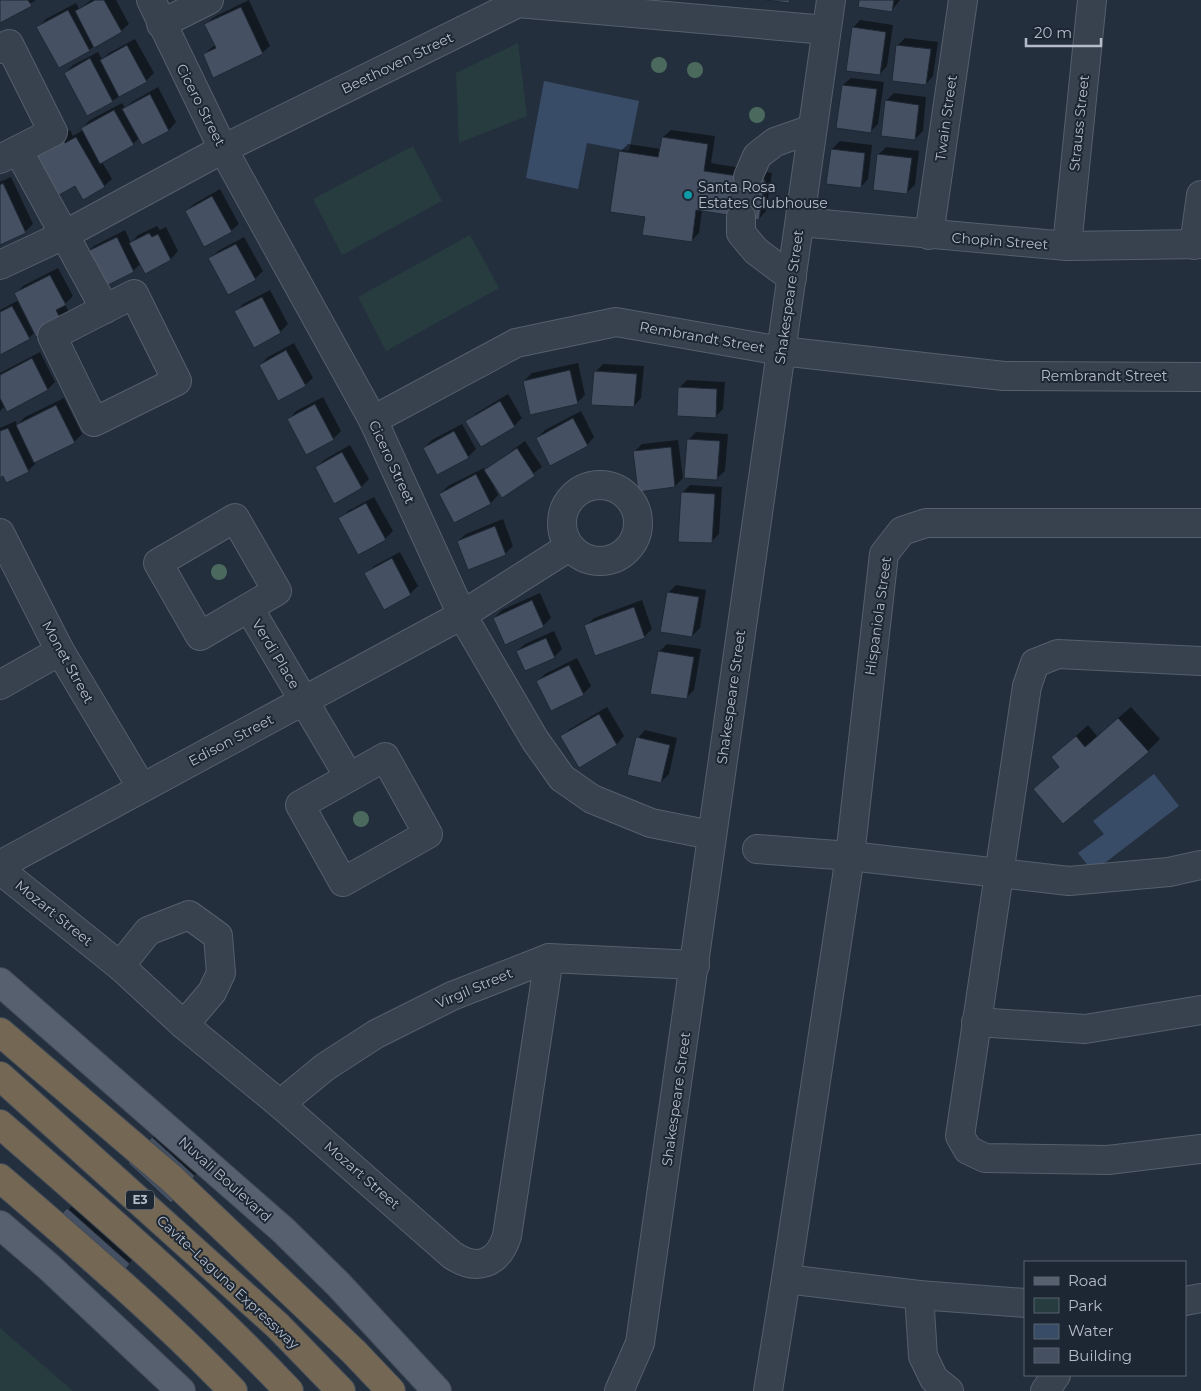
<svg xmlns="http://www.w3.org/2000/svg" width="1201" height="1391" font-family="Montserrat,sans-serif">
<rect width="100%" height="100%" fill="#242f3e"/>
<g fill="#263c3f">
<path d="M518,43L527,116L459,143L456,73Z"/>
<path d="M413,146L442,201L342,255L313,199Z"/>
<path d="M470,235L499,288L386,351L358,297Z"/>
<path d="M0,1328L73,1391H0Z"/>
</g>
<g fill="#394c67">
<path d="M544,81L639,101L629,151L587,143L578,189L526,178Z"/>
<path d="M1154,774L1179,806L1093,872L1078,853L1104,834L1093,821Z"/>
</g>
<g fill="#0007">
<path d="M0,0H36L0,22Z"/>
<path d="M91,0H116L129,24L121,31L59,67L38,27L46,19L76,3L79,9Z"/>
<path d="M249,0L270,46L262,53L204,54L215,45L206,24L214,17Z"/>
<path d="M860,0H900L891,11Z"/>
<path d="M860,20L893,25L887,66L880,74L853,28Z"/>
<path d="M905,38L938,42L933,76L926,84L897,46Z"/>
<path d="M135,39L154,73L146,81L88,115L65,73L73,65L98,52L102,59L109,53Z"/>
<path d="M851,78L884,82L878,124L871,131L843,85Z"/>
<path d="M158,87L176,122L169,130L143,144L139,138L133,144L102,162L112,179L104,186L75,184L44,145L70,130L73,136L83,130L82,128L90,120L122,103L125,108L132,102Z"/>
<path d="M894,93L926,97L923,131L915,139L886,101Z"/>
<path d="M671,130L715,136L711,163L772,173L766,211L759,219L702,210L699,233L691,241L646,216L620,152L628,144L661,149L663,137Z"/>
<path d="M840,141L872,145L868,179L861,187L832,149Z"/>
<path d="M886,147L919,151L915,185L907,192L878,155Z"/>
<path d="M11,177L33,224L25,232L0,244V182Z"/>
<path d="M220,189L239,224L231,231L186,211L194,204Z"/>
<path d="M157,226L160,230L166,227L178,251L171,259L145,272L141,263L133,271L86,253L94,246L125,230L131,243L138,235Z"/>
<path d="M244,237L263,271L255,279L210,259L218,251Z"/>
<path d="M58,268L73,296L65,304L70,315L35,332L29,338L0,353V310L19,300L16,293L23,286Z"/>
<path d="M270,290L288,324L280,332L236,312L243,304Z"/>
<path d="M294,343L313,378L305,385L260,365L268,357Z"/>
<path d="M40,352L55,382L48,389L5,406L0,411V373Z"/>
<path d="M578,363L585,395L577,403L524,381L532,373Z"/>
<path d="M603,364L644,366L641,398L634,406L595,372Z"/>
<path d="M687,380L725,382L723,409L716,416L679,388Z"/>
<path d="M508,394L522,418L514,426L481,445L467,422L475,414Z"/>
<path d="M323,397L341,431L333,439L289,419L296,411Z"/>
<path d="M64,398L82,434L74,442L35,461L36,463L28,471L0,476V428L16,421L17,425L25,417Z"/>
<path d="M581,411L594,437L587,445L537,438L545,430Z"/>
<path d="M462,424L476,449L468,457L424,448L432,440Z"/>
<path d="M696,432L728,434L725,471L717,478L688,440Z"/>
<path d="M678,440L683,478L675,486L634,452L642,444Z"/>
<path d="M525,441L542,467L502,496L496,486L494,487L498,495L491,503L455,522L440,494L448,486L484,468L485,470Z"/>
<path d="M350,445L369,479L361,487L316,467L324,460Z"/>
<path d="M690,485L722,487L719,534L711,542L682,493Z"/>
<path d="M374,497L393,531L385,539L340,519L348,511Z"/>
<path d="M503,519L513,546L505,554L458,541L466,534Z"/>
<path d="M400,552L418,586L410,594L384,608L366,574L374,566Z"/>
<path d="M676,585L706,590L700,628L692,636L668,593Z"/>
<path d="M540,593L551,618L543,626L494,618L502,610Z"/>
<path d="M642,600L652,629L644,637L586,626L594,618Z"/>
<path d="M554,631L562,649L554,657L517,651L525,644Z"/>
<path d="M667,644L701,649L694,690L686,698L659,652Z"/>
<path d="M577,658L591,686L583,694L537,682L545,674Z"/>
<path d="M607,707L624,736L617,744L579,766L562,737L570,729Z"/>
<path d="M1131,707L1160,739L1148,751L1035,789L1060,766L1053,757L1088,725L1097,736Z"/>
<path d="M645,730L677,738L669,774L661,782L638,738Z"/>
<path d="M156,1134L198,1172L171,1201L129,1163Z"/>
<path d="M72,1206L132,1260L109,1286L45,1235Z"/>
</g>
<g fill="#455162" stroke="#1f2835">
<path d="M0,0H28L32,6L0,23Z"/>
<path d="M95,0H104L122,32L94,48L75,11Z"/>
<path d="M765,0H790L789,3Z"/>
<path d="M859,0H894L892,12L858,7Z"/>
<path d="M241,7L263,54L213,78L203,54L216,48L204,24Z"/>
<path d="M68,10L90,51L59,68L36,27Z"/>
<path d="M852,27L886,32L880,75L846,71Z"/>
<path d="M127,45L147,82L119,97L100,60Z"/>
<path d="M896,45L931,49L926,85L892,81Z"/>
<path d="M90,58L113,102L87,116L64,73Z"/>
<path d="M842,85L877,89L871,133L836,128Z"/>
<path d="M150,94L169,131L142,145L122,109Z"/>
<path d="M885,100L919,105L915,140L881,136Z"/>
<path d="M114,110L134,145L100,164L81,128Z"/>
<path d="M62,137L65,143L76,137L105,187L83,200L75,186L59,195L35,153Z"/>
<path d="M662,137L708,144L704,171L765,180L759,220L696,210L692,242L642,235L645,217L610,212L619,151L658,157Z"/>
<path d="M831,149L865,153L861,188L826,184Z"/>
<path d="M877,154L912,158L907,194L873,190Z"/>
<path d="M3,183L26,233L0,245V185Z"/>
<path d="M212,196L232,232L204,247L185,211Z"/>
<path d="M149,233L152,237L158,234L171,260L145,274L129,243Z"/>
<path d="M117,237L134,272L102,288L84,253Z"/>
<path d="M236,244L256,280L228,295L208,258Z"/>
<path d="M50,275L66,305L56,310L63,324L36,337L14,293Z"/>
<path d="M262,297L281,333L254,348L234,311Z"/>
<path d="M12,306L30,339L0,355V312Z"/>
<path d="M286,350L306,386L278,401L259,365Z"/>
<path d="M32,358L48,390L7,412L0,398V375Z"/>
<path d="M570,370L578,404L530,415L523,381Z"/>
<path d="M594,371L637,374L634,407L591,405Z"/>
<path d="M678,387L717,389L716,418L677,416Z"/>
<path d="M500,401L515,427L481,447L465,421Z"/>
<path d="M315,404L334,440L306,455L287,419Z"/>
<path d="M56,405L75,443L34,463L16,425Z"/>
<path d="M573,418L588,446L550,466L536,438Z"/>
<path d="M8,428L29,472L6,483L3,476L0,478V431Z"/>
<path d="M454,431L469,458L437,475L423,448Z"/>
<path d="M687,439L720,441L717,480L684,478Z"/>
<path d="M671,447L675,487L638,492L633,451Z"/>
<path d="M517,448L535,476L502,498L484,470Z"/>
<path d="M342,452L362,488L334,504L315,467Z"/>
<path d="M476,474L491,504L454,523L439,494Z"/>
<path d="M681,492L715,494L712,543L678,542Z"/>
<path d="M366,503L386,540L358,555L338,518Z"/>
<path d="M495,526L506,555L468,570L457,541Z"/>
<path d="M392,558L411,595L384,610L364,573Z"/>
<path d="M667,592L699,597L692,637L660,632Z"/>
<path d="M532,600L544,627L505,645L493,618Z"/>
<path d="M634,607L645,638L595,656L584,625Z"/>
<path d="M546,638L555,658L525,671L516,651Z"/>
<path d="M658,651L694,657L687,699L650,694Z"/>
<path d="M569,665L584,695L551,711L536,681Z"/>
<path d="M599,714L617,745L579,768L560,736Z"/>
<path d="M1118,718L1149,752L1063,824L1033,789L1059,767L1051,757L1076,736L1085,747Z"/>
<path d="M636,737L670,745L661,783L627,775Z"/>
<path d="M152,1137L195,1176L171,1203L128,1163Z"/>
<path d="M67,1208L130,1264L106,1291L43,1235Z"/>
</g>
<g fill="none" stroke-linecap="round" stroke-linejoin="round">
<path stroke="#3a4453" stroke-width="28" stroke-dasharray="28 14" stroke-linecap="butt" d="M741,217L748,177"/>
<g stroke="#565f6c" stroke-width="30">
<g id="minor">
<path d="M151,0L223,149L373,420L462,615L535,740L562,778L592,799L651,823L711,835"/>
<path d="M161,24L209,0"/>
<path d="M0,49L9,44L53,132L0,159"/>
<path d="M18,150L105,309"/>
<path d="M748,177L757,156L775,142L812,129"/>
<path d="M741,217V233L756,251L792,278"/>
<path d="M800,222L1067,246L1201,244"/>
<path d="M929,235L963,0"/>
<path d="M1194,245L1201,195"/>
<path d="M1067,246L1092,0"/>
<path d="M0,265L64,235L223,149L518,3L826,30"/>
<path d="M134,294L177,381L94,422L52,336Z"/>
<path d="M373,420L516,343L616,322L781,351L1004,376L1201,377"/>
<circle cx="600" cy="523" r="38"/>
<path d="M235,518L277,591L200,636L158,563Z"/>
<path d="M0,533L60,651L142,788"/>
<path d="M249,608L349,777"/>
<path d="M1201,661L1058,654L1035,663L1027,686L960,1136L968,1150L985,1158L1108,1160L1201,1149"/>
<path d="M0,685L60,651"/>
<path d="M385,757L428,834L343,882L300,805Z"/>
<path d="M757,849L850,856L1069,881L1169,872L1201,865"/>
<path d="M0,865L462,615L569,547"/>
<path d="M0,870L120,966L184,1025L280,1104L452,1255C477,1272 498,1264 507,1236L549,958"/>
<path d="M120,966L148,931L189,915L218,936L221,973L212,992L184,1025"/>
<path d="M976,1022L1085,1029L1201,1010"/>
<path d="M280,1104L325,1067L376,1034L452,996L549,958L695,965"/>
<path d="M786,1279L919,1295L1025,1303"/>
<path d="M919,1295L923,1356L934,1379L949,1391"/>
<path d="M1185,1301L1201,1298"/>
<path d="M619,1391L640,1343L831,0"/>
<path d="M768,1391L786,1279L850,856L884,554L902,531L926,523H1201"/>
<path d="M1045,1391L1056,1375"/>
</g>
</g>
<g stroke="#414a57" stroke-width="30">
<g id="major">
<path d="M0,982L283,1230L338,1284L437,1391"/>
<path d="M0,1225L49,1267L181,1391"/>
</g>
</g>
<g stroke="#434c59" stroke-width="30">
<g id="highway">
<path d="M0,1032L171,1178L354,1352L391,1391"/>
<path d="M0,1076L278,1326L341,1391"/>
<path d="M0,1124C99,1210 199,1296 289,1391"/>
<path d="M0,1178C80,1247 160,1315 233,1391"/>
</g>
</g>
<use href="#minor" stroke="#38414e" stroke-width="28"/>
<use href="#major" stroke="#56606e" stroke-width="28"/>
<use href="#highway" stroke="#746855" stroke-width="28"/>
</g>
<g fill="#4b6a5d">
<circle cx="659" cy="65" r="8"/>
<circle cx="695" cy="70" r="8"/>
<circle cx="757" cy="115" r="8"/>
<circle cx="219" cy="572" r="8"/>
<circle cx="361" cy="819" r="8"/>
</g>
<circle fill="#0f9aa8" stroke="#1d2633" stroke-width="2" cx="688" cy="195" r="5"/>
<g text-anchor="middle" stroke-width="4" stroke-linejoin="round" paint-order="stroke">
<rect fill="#1d2633" stroke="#878f9c" stroke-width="1" x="126" y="1190.5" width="28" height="19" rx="4"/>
<g font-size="12" font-weight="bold" fill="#b4bcc9">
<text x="140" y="1204">E3</text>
</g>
<g font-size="14" fill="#b4bcc9" stroke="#1d2633">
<text transform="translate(397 63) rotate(-26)" y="5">Beethoven Street</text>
<text transform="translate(201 105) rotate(63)" y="5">Cicero Street</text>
<text transform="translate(946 118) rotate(-82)" y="5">Twain Street</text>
<text transform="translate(1079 123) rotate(-84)" y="5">Strauss Street</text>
<text transform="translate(1000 241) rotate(4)" y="5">Chopin Street</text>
<text transform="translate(789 297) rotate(-82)" y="5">Shakespeare Street</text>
<text transform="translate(702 337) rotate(10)" y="5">Rembrandt Street</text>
<text x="1104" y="381">Rembrandt Street</text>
<text transform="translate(392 462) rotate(65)" y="5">Cicero Street</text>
<text transform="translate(878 616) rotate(-82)" y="5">Hispaniola Street</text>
<text transform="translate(276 654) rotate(59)" y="5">Verdi Place</text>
<text transform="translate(68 662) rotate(61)" y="5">Monet Street</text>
<text transform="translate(731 697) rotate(-82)" y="5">Shakespeare Street</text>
<text transform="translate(231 740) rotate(-28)" y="5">Edison Street</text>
<text transform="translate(54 913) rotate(39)" y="5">Mozart Street</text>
<text transform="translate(474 988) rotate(-23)" y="5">Virgil Street</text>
<text transform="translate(676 1099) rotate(-82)" y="5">Shakespeare Street</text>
<text transform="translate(362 1175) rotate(41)" y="5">Mozart Street</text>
<text transform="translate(225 1179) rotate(42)" y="5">Nuvali Boulevard</text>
<text transform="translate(228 1282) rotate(43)" y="5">Cavite–Laguna Expressway</text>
</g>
<g font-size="14" fill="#b4bcc9" stroke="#1d2633" text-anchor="start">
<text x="698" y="192">Santa Rosa<tspan x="698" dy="16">Estates Clubhouse</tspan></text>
</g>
</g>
<rect x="1024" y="1261" width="162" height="115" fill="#1d2633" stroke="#59626f"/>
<rect x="1034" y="1277" width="25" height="8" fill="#56606e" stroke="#59626f"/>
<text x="1068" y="1286" font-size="15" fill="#b4bcc9">Road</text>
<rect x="1034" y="1298" width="25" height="15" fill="#263c3f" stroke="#59626f"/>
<text x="1068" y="1311" font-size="15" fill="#b4bcc9">Park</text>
<rect x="1034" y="1324" width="25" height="15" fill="#394c67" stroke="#59626f"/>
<text x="1068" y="1336" font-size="15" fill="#b4bcc9">Water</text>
<rect x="1034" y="1348" width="25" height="15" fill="#455162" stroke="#59626f"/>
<text x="1068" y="1361" font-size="15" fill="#b4bcc9">Building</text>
<path d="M1026 38v8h75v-8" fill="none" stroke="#b4bcc9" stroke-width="2.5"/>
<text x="1034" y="38" font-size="15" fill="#b4bcc9" stroke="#1d2633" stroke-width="4" paint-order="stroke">20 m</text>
</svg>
